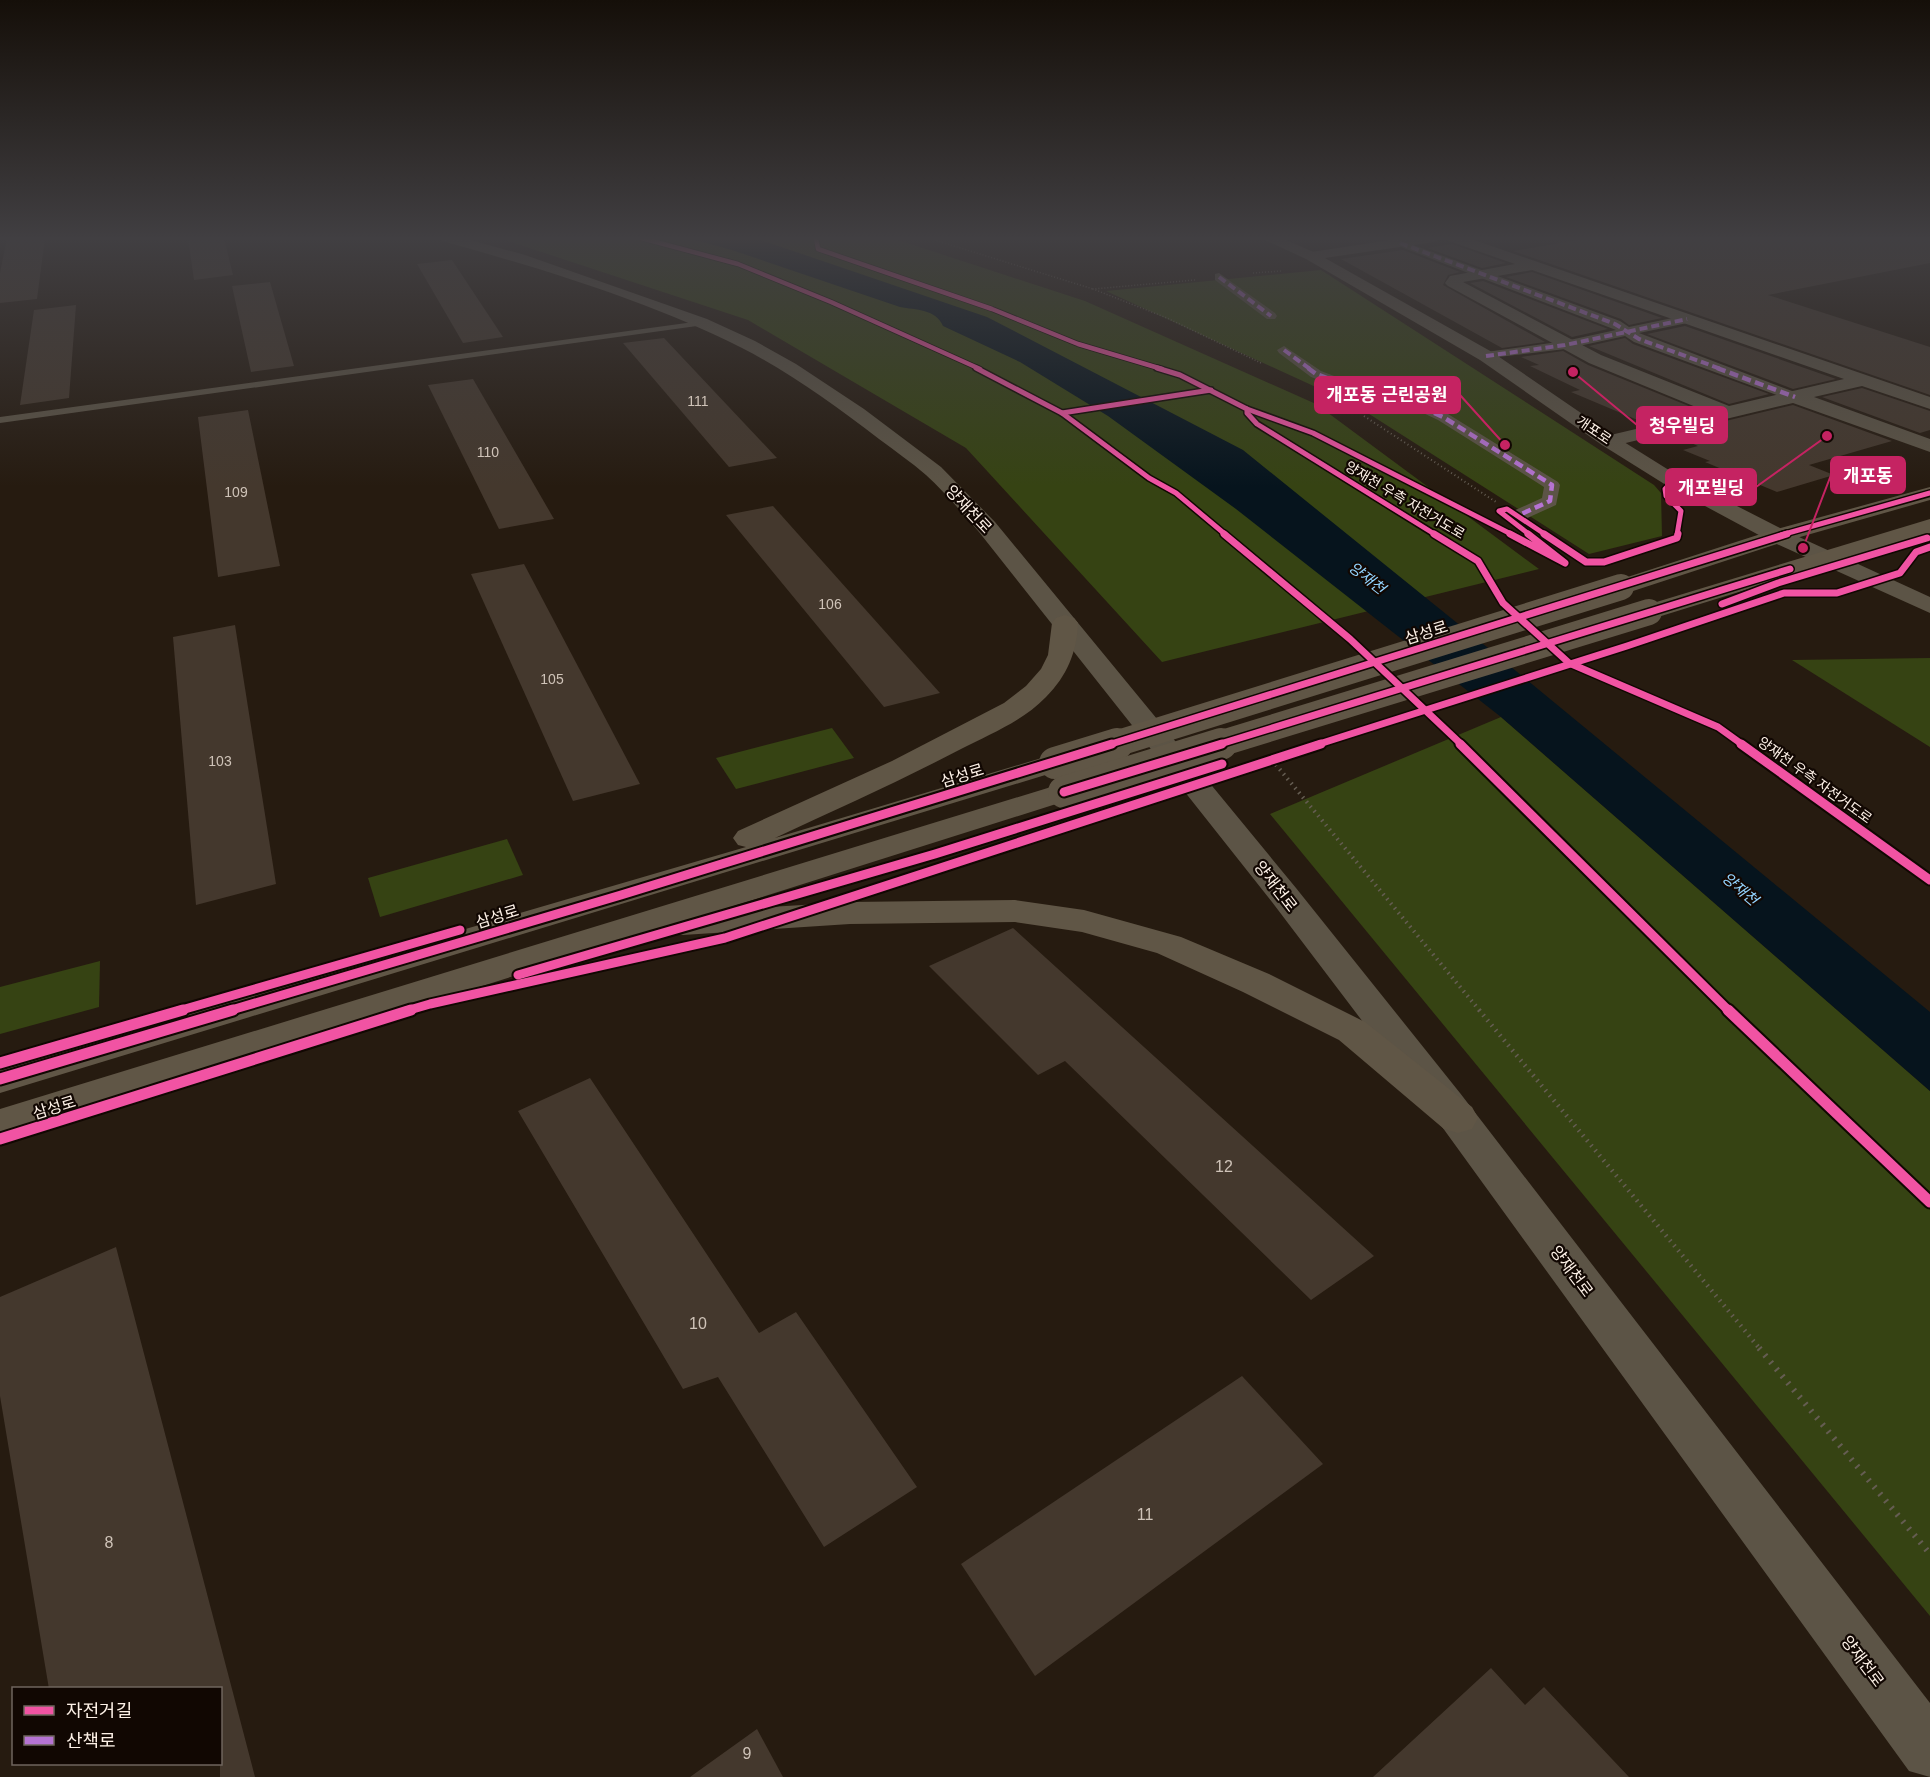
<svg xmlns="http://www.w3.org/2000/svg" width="1930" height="1777" font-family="Arial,'Noto Sans KR',sans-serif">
<rect width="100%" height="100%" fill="#261b10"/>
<g fill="#364313">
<path d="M499,238H892L1085,301L1316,404L1539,569L1162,662L966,448L748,320Z"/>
<path d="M1321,270L1654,485L1661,493L1662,536L1589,554L1355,405L1106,291Z"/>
<path d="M1930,658V747L1792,660Z"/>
<path d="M1501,717L1930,1091V1616L1270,814Z"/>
<path d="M832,728L854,758L736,789L716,758Z"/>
<path d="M507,839L523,875L380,917L368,878Z"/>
<path d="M100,961L99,1007L0,1034V987Z"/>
</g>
<path fill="#06141d" d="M688,238H755L987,317L1243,450L1493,652L1930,1012V1091L1501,717L1236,509L1108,416L1020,362L943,326C936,309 916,310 900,307L732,250Z"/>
<g fill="#44382d">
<path d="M7,238H45L37,299L0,303V273Z"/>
<path d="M188,238H224L233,275L194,280Z"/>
<path d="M1590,238H1930V263L1768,295L1930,347V395L1513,251Z"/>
<path d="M1452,244L1506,263L1482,268L1427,248Z"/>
<path d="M1403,250L1460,272L1448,275L1443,285L1545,342L1502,348L1341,259Z"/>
<path d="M452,260L503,337L463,343L417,264Z"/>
<path d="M1532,272L1662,318L1629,325L1621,319L1506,277Z"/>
<path d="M1483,281L1608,329L1572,337L1470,283Z"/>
<path d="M270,282L294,366L251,372L232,286Z"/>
<path d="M76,305L69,398L20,405L34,310Z"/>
<path d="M1685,326L1836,379L1793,389L1647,334Z"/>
<path d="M664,338L777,458L729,467L623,343Z"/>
<path d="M1625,338L1633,344L1769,394L1729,404L1589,346Z"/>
<path d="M1563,351L1588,365L1701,411L1647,424L1571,392L1580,390L1530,366L1539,365L1521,357Z"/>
<path d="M473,379L554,519L499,529L428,385Z"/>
<path d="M1862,388L1930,411V430L1920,433L1822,397Z"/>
<path d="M1793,405L1892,441L1809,465L1834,475L1777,492L1705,462L1710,461L1683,450L1698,446L1671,434Z"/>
<path d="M248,410L280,566L218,577L198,417Z"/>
<path d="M773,506L940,693L884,707L726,515Z"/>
<path d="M524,564L640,784L573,801L471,574Z"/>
<path d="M235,625L276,884L196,905L173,637Z"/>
<path d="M1013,928L1374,1256L1311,1300L1065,1061L1038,1075L929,966Z"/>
<path d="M590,1078L759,1333L796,1312L917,1487L824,1547L718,1377L683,1389L518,1111Z"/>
<path d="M116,1247L232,1689L255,1777H220V1689H49L0,1396V1297Z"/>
<path d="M1242,1376L1323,1464L1035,1676L961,1564Z"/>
<path d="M1491,1668L1525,1705L1544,1687L1629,1777H1373Z"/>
<path d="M757,1729L783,1777H690Z"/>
</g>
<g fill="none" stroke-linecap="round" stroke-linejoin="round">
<g stroke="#655d52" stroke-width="1.5" stroke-dasharray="1 2" stroke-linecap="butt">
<path d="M928,238L1093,289"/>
<path d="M1253,273L1281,271"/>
<path d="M1195,280L1093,289L1167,318L1261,363"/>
</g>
<path stroke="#655d52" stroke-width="2" stroke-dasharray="1 3" stroke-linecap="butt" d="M1364,416L1496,502"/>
<path stroke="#655d52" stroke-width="4" stroke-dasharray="1.5 4.5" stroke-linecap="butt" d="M1272,760L1480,1011"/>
<path stroke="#655d52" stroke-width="4.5" stroke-dasharray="1.5 5" stroke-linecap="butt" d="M1479,1010L1760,1349"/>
<path stroke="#655d52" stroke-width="6" stroke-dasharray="2 7" stroke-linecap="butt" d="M1759,1348L1930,1554"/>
<path fill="#5c5446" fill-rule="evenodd" d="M701,321L705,323L704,325L0,423V417Z"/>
<g fill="#5c5446" fill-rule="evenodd">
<path d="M1400,240L1620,321L1629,327L1687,315L1692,316L1693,319L1692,322L1639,333L1800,394L1802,397L1795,401L1790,400L1634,342L1625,336L1565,349L1481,359L1479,356L1486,352L1565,341L1616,330L1396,245V241Z"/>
<path d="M1219,273L1275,313L1277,316L1275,319H1267L1215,280V274Z"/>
<path d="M1284,346L1321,371L1355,384L1410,396L1448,414L1558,482L1560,485L1556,505L1523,520H1511L1508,516L1511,512L1542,498L1544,487L1438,420L1400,402L1346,390L1311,377L1279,353L1277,350Z"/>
</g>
<g fill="#5c5446" fill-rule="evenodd">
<path d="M1404,238H1441L1434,242L1311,260L1304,256L1311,252Z"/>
<path d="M1447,238H1468L1930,397V409L1862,386L1814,397L1930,439V452L1793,403L1609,447L1602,445L1599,441L1602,437L1708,412L1589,363L1448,286L1445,283L1450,276L1515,264L1449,241ZM1532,270L1844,379L1729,406L1601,355L1463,282Z"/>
</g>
<g fill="#5c5446" fill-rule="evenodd">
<path d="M440,238H463L525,255L707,319L755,341L796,364L864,409L941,467L995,522L1296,888L1460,1093L1930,1703V1777L1909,1771L1432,1113L1272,902L979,532C962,513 945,492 926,475C911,462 895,451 879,439C836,406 791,373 742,348C651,302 540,268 442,241Z"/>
<path d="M1261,238H1281L1316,253L1492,352L1616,437L1680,477L1786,531L1930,597V613L1770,541L1666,485L1602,445L1480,360L1306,259Z"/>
</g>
<g fill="#605646" fill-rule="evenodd">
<path d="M1930,487V500L1786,541L1630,592L1621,594L1612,592L1609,587L1612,582L1770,531Z"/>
<path d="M1930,519V533L1658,617L1649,619L1640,617L1637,612L1640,607Z"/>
<path d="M1065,615L1074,618L1078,623C1077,652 1067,676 1046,697C1023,721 990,734 961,749C900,781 837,809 775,838L1055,754L1065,757L1070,763L1065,769L0,1093V1065L746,847L738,845L733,838L738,831L892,761L1004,703L1026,686L1041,669L1048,655L1052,623L1056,618Z"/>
<path d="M1064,783L1075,786L1079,792L1075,798L721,910L850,902L1015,900L1084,910L1181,937L1269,974L1365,1022L1472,1107L1478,1118L1472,1129L1458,1133L1444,1129L1339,1040L1243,992L1157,953L1082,932L1015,922L850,924L683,935L671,932L668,927L0,1139V1109Z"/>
</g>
<g stroke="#605646" stroke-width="26">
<path d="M1112,745L1621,587"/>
<path d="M1216,745L1649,612"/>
</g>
<g stroke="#605646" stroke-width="32">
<path d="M1055,763L1117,744"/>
<path d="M1064,792L1221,744"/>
</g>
<g stroke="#b673d3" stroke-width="4" stroke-dasharray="8 4" stroke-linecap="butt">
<path d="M1400,243L1615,324L1639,339L1721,369"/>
<path d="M1219,277L1271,316"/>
<path d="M1284,350L1310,369"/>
<path d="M1486,356L1565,345L1687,319"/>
</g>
<g stroke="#b673d3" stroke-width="4.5" stroke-dasharray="9 4.5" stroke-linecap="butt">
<path d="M1308,368L1316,374L1351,387L1405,399L1443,417L1552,485L1550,501L1517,516"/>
<path d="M1717,368L1795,397"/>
</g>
<g stroke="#110702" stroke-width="6">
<g id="cycleway-far4">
<path d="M641,238L738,264L831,302L980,369"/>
<path d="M816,238L818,249L992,309L1078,344L1162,369"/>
</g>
</g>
<g stroke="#110702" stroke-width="8">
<g id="cycleway-far3">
<path d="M976,368L1062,413L1149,478L1176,493L1226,535"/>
<path d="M1157,368L1180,375L1247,409V413L1257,424L1436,535"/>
<path d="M1247,409L1313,433L1513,535"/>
<path d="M1062,413L1211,390"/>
<path d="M1673,481L1665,489L1666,496L1681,511L1677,535"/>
<path d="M1530,535L1499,511L1507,509L1546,535"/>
<path d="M1781,535L1930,493"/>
</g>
</g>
<g stroke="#110702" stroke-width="10">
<g id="cycleway-far2">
<path d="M1224,534L1350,639L1462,745"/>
<path d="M1434,534L1478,561L1503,603L1569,663L1718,727L1743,745"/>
<path d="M1510,534L1565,563L1528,534"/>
<path d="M1544,534L1586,562H1604L1677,538L1678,534"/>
<path d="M1722,604L1778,583L1927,538"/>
<path d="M1108,745L1787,534"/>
<path d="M1217,745L1790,569"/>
<path d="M1316,745L1627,646L1784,593H1837L1900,573L1916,552L1930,547"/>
</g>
</g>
<g stroke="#110702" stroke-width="13">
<g id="cycleway-far1">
<path d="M1460,744L1729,1011"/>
<path d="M1741,744L1930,880"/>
<path d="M1064,792L1222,744"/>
<path d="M518,975L935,854L1222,764"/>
<path d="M178,1011L460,930"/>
<path d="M228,1011L621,895L1112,744"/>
<path d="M406,1011L430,1004L725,938L1321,744"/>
</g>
</g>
<g stroke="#110702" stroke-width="15">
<g id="cycleway">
<path d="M1728,1010L1930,1202"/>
<path d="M0,1063L183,1010"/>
<path d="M0,1079L233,1010"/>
<path d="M0,1139L411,1010"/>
</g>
</g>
<use href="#cycleway-far4" stroke="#f153a3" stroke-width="4.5"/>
<use href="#cycleway-far3" stroke="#f153a3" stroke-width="5"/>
<use href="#cycleway-far2" stroke="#f153a3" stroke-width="7"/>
<use href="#cycleway-far1" stroke="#f153a3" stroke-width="9"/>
<use href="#cycleway" stroke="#f153a3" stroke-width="11"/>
</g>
<linearGradient id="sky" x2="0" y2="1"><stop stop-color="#150f09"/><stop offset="0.49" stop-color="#413f42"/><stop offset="1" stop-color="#413f42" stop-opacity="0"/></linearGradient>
<rect width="1930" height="487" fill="url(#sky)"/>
<g text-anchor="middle" stroke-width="4.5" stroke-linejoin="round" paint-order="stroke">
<g font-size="14" fill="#cfc3b8">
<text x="698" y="406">111</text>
<text x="488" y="457">110</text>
<text x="236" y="497">109</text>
<text x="830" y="609">106</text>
<text x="552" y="684">105</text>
<text x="220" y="766">103</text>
</g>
<g font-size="14" fill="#fdf1e7" stroke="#110702">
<text transform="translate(1594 430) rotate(34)" y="5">개포로</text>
<text transform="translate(1405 500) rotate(31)" y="5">양재천 우측 자전거도로</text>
<text transform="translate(1815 780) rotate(36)" y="5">양재천 우측 자전거도로</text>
</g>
<g font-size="15" font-style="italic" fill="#93d4ff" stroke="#110702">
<text transform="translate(1367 578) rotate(38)" y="5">양재천</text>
<text transform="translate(1740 889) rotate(40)" y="5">양재천</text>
</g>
<g font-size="16" fill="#fdf1e7" stroke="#110702">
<text transform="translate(969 509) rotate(47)" y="6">양재천로</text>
<text transform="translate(1426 632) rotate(-17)" y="6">삼성로</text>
<text transform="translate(962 775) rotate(-17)" y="6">삼성로</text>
<text transform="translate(1276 886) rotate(52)" y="6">양재천로</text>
<text transform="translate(497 916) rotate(-17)" y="6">삼성로</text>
<text transform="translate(54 1107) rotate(-17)" y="6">삼성로</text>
<text transform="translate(1572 1271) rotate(53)" y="6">양재천로</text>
<text transform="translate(1863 1661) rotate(53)" y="6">양재천로</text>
</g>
<g font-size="16" fill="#cfc3b8">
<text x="1224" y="1172">12</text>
<text x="698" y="1329">10</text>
<text x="1145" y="1520">11</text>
<text x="109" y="1548">8</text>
<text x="747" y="1759">9</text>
</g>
</g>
<path fill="none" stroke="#c52362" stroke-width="2" d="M1505 445L1460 395M1573 372L1637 425M1803 548L1831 475M1827 436L1756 487"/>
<g fill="#c52362" stroke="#110702" stroke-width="2">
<circle cx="1505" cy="445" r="6"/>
<circle cx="1573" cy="372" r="6"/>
<circle cx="1803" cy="548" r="6"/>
<circle cx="1827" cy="436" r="6"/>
</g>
<g fill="#c52362" stroke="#c52362" stroke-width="2">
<rect x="1315" y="377" width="145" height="36" rx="6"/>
<rect x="1637" y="407" width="90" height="36" rx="6"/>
<rect x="1831" y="457" width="74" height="36" rx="6"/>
<rect x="1666" y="469" width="90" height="36" rx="6"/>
</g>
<g font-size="18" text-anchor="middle" font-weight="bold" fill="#fff">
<text x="1387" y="401">개포동 근린공원</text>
<text x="1682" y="432">청우빌딩</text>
<text x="1868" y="482">개포동</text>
<text x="1711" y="494">개포빌딩</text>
</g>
<rect x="12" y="1687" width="210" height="78" fill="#110702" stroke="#6f655e" stroke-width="1.5"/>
<rect x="24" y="1706" width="30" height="9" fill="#f153a3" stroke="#6f655e" stroke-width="1.5"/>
<text x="66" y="1717" font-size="18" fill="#fdf1e7">자전거길</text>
<rect x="24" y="1736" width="30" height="9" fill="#b673d3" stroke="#6f655e" stroke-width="1.5"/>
<text x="66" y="1747" font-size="18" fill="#fdf1e7">산책로</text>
</svg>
